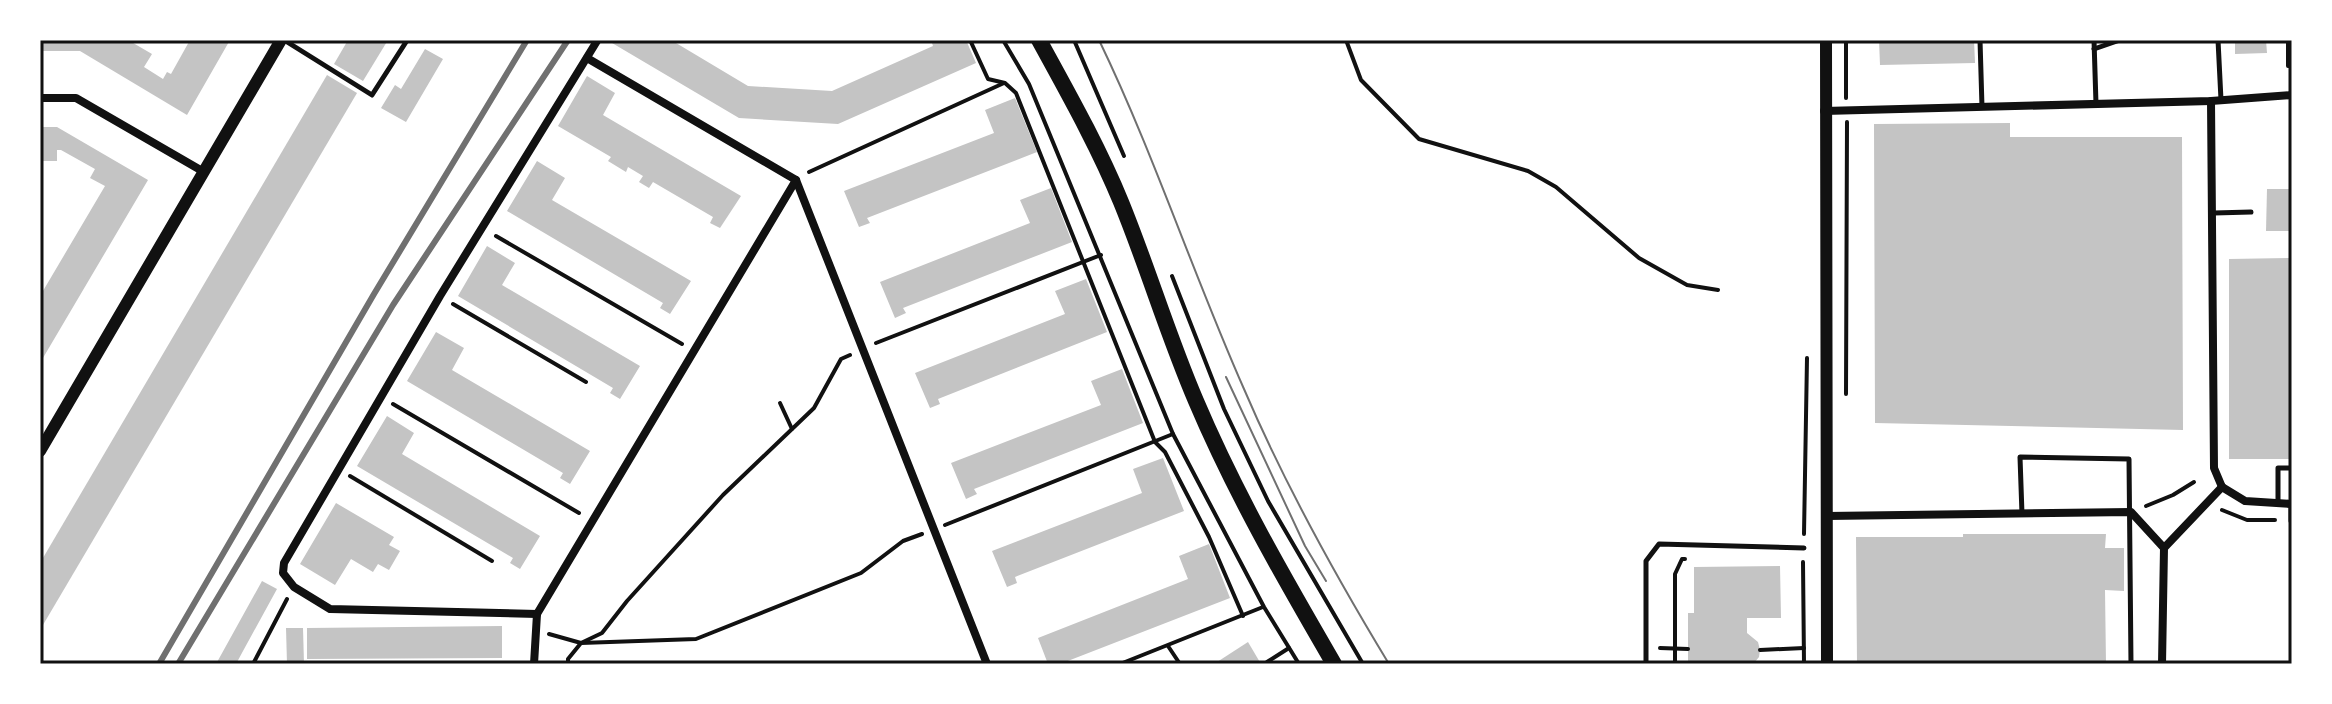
<svg xmlns="http://www.w3.org/2000/svg" width="2332" height="704" font-family="'Golos Text',sans-serif">
<rect width="100%" height="100%" fill="#fff"/>
<g fill="#c4c4c4">
<path d="M40,40H128L152,54L144,67L163,79L167,72L171,74L190,40H230L187,115L80,51H40Z"/>
<path d="M348,40H388L363,81L334,64Z"/>
<path d="M607,40H671L748,86L832,91L933,46L931,40H966L976,63L838,124L739,118Z"/>
<path d="M1879,40H1974L1975,63L1880,65Z"/>
<path d="M2235,40H2266L2267,53L2235,54Z"/>
<path d="M425,49L443,59L406,122L381,108L395,85L401,89Z"/>
<path d="M327,75L357,93L40,630V563Z"/>
<path d="M587,76L615,93L603,115L741,196L720,228L710,223L713,217L653,182L649,188L639,182L643,176L628,167L626,172L608,161L611,157L558,126Z"/>
<path d="M1015,98L1037,152L867,218L870,223L859,227L844,191L994,133L985,110Z"/>
<path d="M2010,123V137H2182L2183,430L1875,423L1874,124Z"/>
<path d="M40,127H57L148,180L40,363V296L105,186L90,178L95,169L61,150H57V161H40Z"/>
<path d="M537,161L565,178L552,200L691,281L670,314L660,308L663,303L507,211Z"/>
<path d="M1051,188L1072,242L903,308L906,313L895,318L880,282L1030,223L1020,200Z"/>
<path d="M2267,189H2292V231H2266Z"/>
<path d="M487,246L515,263L502,285L640,366L620,399L610,393L613,388L458,296Z"/>
<path d="M2292,258V459H2229V259Z"/>
<path d="M1086,279L1107,332L938,399L940,404L930,408L915,373L1065,314L1055,291Z"/>
<path d="M436,332L464,348L452,370L590,451L570,484L560,478L563,473L407,381Z"/>
<path d="M1122,369L1143,423L974,489L977,494L966,499L951,463L1101,405L1091,381Z"/>
<path d="M387,416L414,433L402,454L540,536L520,569L510,563L513,558L357,466Z"/>
<path d="M1163,458L1184,511L1015,577L1017,583L1007,587L992,551L1142,493L1133,469Z"/>
<path d="M336,503L394,537L389,545L400,551L389,570L378,564L373,572L351,559L335,585L300,564Z"/>
<path d="M1963,534H2106L2105,548H2124V591L2105,590L2106,664H1857L1856,537H1963Z"/>
<path d="M1209,544L1230,598L1060,664H1048L1038,638L1188,579L1179,556Z"/>
<path d="M1780,566L1781,618H1747V633L1758,642L1760,650L1759,657L1754,663L1688,664V613H1694V567Z"/>
<path d="M262,581L277,589L243,651L236,664H216Z"/>
<path d="M502,626V658L307,659V628Z"/>
<path d="M286,628H303L304,664H287Z"/>
<path d="M1248,642L1261,664H1214Z"/>
</g>
<g fill="none" stroke-linecap="round" stroke-linejoin="round">
<g stroke="#111" stroke-width="4">
<path d="M970,40L988,79L1005,83L1016,93L1155,442L1165,452L1209,537L1243,616"/>
<path d="M1003,40L1029,84L1173,434L1264,607L1299,664"/>
<path d="M1074,40L1124,156"/>
<path d="M1346,40L1361,80L1419,139L1528,171L1556,187L1639,258L1687,285L1718,290"/>
<path d="M1846,40V98"/>
<path d="M2288,40V66H2292"/>
<path d="M809,172L1004,83"/>
<path d="M496,236L682,344"/>
<path d="M1172,276L1224,409L1268,501L1363,664"/>
<path d="M453,304L586,382"/>
<path d="M876,343L1101,255"/>
<path d="M1846,394L1847,122"/>
<path d="M780,403L792,429"/>
<path d="M393,404L579,513"/>
<path d="M350,476L492,561"/>
<path d="M2146,506L2173,495L2194,482"/>
<path d="M2222,510L2247,520H2275"/>
<path d="M945,525L1173,434"/>
<path d="M1804,534L1807,358"/>
<path d="M1803,562L1804,664"/>
<path d="M549,634L581,643L696,639L861,573L903,541L922,534"/>
<path d="M1168,646L1180,664"/>
<path d="M1660,648L1688,649"/>
<path d="M1760,650L1804,648"/>
<path d="M253,664L287,599"/>
<path d="M568,664V659L581,643L602,633L627,601L723,495L814,408L841,359L850,355"/>
<path d="M1120,664L1263,607"/>
<path d="M1269,664L1267,662L1289,648"/>
<path d="M1675,664V574L1682,559H1685"/>
</g>
<g stroke="#111" stroke-width="5">
<path d="M284,40L372,95L406,42"/>
<path d="M1980,40L1982,107"/>
<path d="M2094,40L2096,104"/>
<path d="M2218,40L2221,100"/>
<path d="M2094,49L2120,40"/>
<path d="M2214,213L2251,212"/>
<path d="M2278,504V468H2292"/>
<path d="M2022,514L2020,457L2129,459L2131,664"/>
<path d="M2291,521V504"/>
<path d="M1646,664V561L1659,544L1804,548"/>
</g>
<g stroke="#111" stroke-width="8">
<path d="M587,58L796,180L987,664"/>
<path d="M40,98H76L204,172"/>
<path d="M2211,101L2214,468L2222,487"/>
<path d="M1824,111L2211,101L2292,95"/>
<path d="M2222,487L2245,501L2292,504"/>
<path d="M1827,516L2131,512L2164,548"/>
<path d="M537,614L330,609L294,587L283,573L284,563L440,296L597,41"/>
<path d="M534,664L537,614L796,180"/>
<path d="M2162,664L2164,548L2222,487"/>
</g>
<g stroke="#111" stroke-width="12">
<path d="M1826,40L1827,664"/>
<path d="M40,451L281,40"/>
</g>
<path stroke="#111" stroke-width="16" d="M1039,40C1068,93 1098,146 1121,202C1148,268 1168,336 1196,401C1235,493 1284,578 1334,664"/>
<g stroke="#707070" stroke-width="2">
<path d="M1099,40C1154,154 1193,274 1244,389C1285,485 1335,575 1389,664"/>
<path d="M1226,377L1305,546L1326,581"/>
</g>
<g stroke="#707070" stroke-width="6">
<path d="M159,664L374,294L527,40"/>
<path d="M178,664L393,305L568,40"/>
</g>
</g>
<rect width="2332" height="704" fill="none" stroke="#ffffff" stroke-width="84"/>
<rect x="42" y="42" width="2248" height="620" fill="none" stroke="#111" stroke-width="3"/>
</svg>
